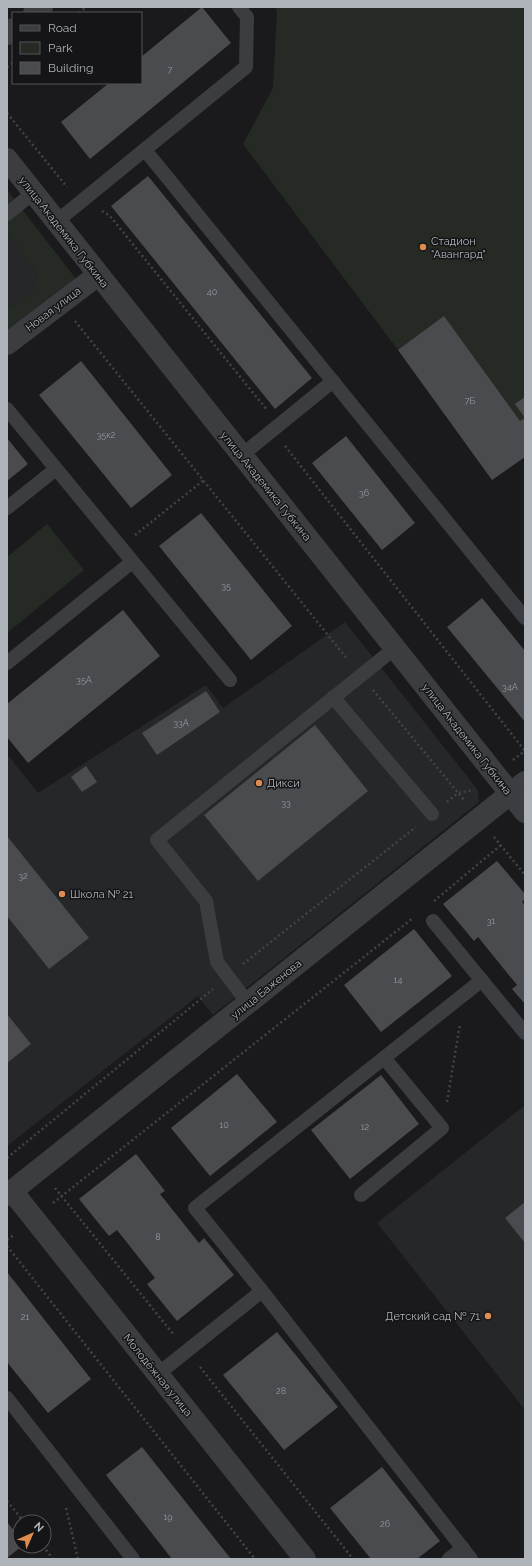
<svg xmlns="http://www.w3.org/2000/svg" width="532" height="1566" font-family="Raleway,sans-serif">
<rect width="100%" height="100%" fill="#1a1a1c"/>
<g fill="#262729">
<path d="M7,232L37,274L33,291L7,310Z"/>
<path d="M345,622L478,790L479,802L213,1015L198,996L7,1146V754L38,793L206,685L223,708Z"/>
<path d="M525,1105V1410L377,1223Z"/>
</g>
<g fill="#252b24">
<path d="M275,7H525V457L492,480L398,350L243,144L273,88L277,11Z"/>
<path d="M7,190L76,279L7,330V310L33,291L37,274L7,232Z"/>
<path d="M47,524L84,570L7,633V557Z"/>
</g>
<g fill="#494b4e">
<path d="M202,7L231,43L90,159L61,122L109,83H141V57Z"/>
<path d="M148,176L312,378L275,409L111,206Z"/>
<path d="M444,316L520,421L525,418L515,404L525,397V457L492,480L398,350Z"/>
<path d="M81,361L172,475L131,508L39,395Z"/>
<path d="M346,436L415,523L382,550L312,463Z"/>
<path d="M7,438L28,464L7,481Z"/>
<path d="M201,513L292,626L251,660L159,546Z"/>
<path d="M482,598L525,651V722L447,627Z"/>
<path d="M123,610L160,656L28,763L7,737V704Z"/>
<path d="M206,691L220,712L157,755L142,733Z"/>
<path d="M315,725L368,791L258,881L204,815Z"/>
<path d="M86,766L97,782L82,792L71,777Z"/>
<path d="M7,836L89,938L49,969L7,916Z"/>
<path d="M497,861L525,894V899L522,902L525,905V1004L512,989L517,985L478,937L474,941L443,904Z"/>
<path d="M414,929L452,976L381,1032L344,985Z"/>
<path d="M7,1014L31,1044L7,1063Z"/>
<path d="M237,1074L277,1122L210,1176L171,1128Z"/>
<path d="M381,1075L419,1124L350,1179L311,1130Z"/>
<path d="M136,1154L165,1191L160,1194L199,1243L204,1238L234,1275L177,1321L147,1284L155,1278L117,1230L109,1236L79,1199Z"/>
<path d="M525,1202V1243L505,1218Z"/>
<path d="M7,1272L91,1379L48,1413L7,1362Z"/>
<path d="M277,1332L338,1407L284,1450L223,1375Z"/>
<path d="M142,1447L231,1559H172L106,1475Z"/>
<path d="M382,1467L440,1541L417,1559H371L330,1508Z"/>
<path d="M7,1522L20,1538V1546H22L7,1558Z"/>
</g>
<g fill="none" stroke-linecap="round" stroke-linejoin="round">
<g stroke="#414447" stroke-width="2.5" stroke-dasharray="2 3" stroke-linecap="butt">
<path d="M79,13L86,7"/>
<path d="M7,67L13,63"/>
<path d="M7,113L67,187"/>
<path d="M102,211L110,216L267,410"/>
<path d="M75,321L348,660"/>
<path d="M285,446L525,751"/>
<path d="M135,535L204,480"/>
<path d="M373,690L464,800"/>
<path d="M513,760L525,751"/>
<path d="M447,802L458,793L474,790"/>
<path d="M494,837L525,875"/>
<path d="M434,901L501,845"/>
<path d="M243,964L416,827"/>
<path d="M447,1102L460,1024"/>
<path d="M7,1158L213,989"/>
<path d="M55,1188L174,1335"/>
<path d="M53,1203L413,918"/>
<path d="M7,1240L15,1234"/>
<path d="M7,1246L255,1559"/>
<path d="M200,1367L353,1559"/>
<path d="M7,1501L24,1522"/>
<path d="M66,1508L78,1559"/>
<path d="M43,1546L53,1559"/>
</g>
<g stroke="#3b3d40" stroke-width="14">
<path d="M145,150L525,618"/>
<path d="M7,214L33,193"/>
<path d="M56,222L246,67L247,17L239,7"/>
<path d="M7,409L230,680"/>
<path d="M242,455L333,381"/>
<path d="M7,508L56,469"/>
<path d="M7,663L132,562"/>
<path d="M333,697L432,814"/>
<path d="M433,921L525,1033"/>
<path d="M248,1003L217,962L206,901L157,840L395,648"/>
<path d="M361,1195L442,1128L385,1059"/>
<path d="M158,1374L262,1291"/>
<path d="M7,1398L133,1559"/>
<path d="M449,1559L463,1548"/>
<path d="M471,1559L262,1291L195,1208L482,980"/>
</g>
<g stroke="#3b3d40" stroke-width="22">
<path d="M7,344L98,275"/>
<path d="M12,1191L305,1559"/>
<path d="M7,1195L525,782"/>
</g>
<g stroke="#3b3d40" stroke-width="22">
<path d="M34,13L42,7"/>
<path d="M7,34L13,29"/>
<path d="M7,159L525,812"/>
</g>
</g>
<g fill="#de8c50" stroke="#151517" stroke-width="1.5">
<circle cx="423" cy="247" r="4"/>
<circle cx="259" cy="783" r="4"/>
<circle cx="62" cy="894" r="4"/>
<circle cx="488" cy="1316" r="4"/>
</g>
<g text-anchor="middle" stroke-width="3" stroke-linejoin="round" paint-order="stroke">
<g font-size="9" fill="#959a9f">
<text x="170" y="73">7</text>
<text x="212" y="295">40</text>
<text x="470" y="404">7Б</text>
<text x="106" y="438">35к2</text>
<text x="364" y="496">36</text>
<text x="226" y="589">35</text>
<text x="84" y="683">35А</text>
<text x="510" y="690">34А</text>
<text x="181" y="726">33А</text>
<text x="286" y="806">33</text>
<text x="23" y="879">32</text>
<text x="491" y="924">31</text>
<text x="398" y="983">14</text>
<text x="224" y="1128">10</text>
<text x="365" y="1130">12</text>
<text x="158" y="1240">8</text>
<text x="25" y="1320">21</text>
<text x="281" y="1394">28</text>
<text x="168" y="1520">19</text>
<text x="385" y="1527">26</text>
</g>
<g font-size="11" fill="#aeb4ba" stroke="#151517">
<text transform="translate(64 232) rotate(52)" y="4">улица Академика Губкина</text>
<text transform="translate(53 309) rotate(-37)" y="4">Новая улица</text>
<text transform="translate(266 486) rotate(51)" y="4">улица Академика Губкина</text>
<text transform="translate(467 739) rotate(52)" y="4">улица Академика Губкина</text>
<text transform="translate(266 989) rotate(-39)" y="4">улица Баженова</text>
<text transform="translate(158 1375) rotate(51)" y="4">Молодёжная улица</text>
</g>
<g font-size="11" fill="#aeb4ba" stroke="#151517" text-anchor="start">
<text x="431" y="245">Стадион<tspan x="431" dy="13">"Авангард"</tspan></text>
<text x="267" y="787">Дикси</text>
<text x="70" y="898">Школа № 21</text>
<text x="480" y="1320" text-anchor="end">Детский сад № 71</text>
</g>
</g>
<rect width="532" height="1566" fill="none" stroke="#aeb4ba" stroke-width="16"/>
<rect x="12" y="12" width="130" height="72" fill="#151517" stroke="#525558"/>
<rect x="20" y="25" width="20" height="6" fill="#3b3d40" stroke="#525558"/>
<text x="48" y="32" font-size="12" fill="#aeb4ba">Road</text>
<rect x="20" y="42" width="20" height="12" fill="#252b24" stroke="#525558"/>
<text x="48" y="52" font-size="12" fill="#aeb4ba">Park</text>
<rect x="20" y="62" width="20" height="12" fill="#494b4e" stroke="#525558"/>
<text x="48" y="72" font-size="12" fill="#aeb4ba">Building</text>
<g transform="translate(32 1534) rotate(45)"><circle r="19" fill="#151517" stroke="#525558"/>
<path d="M0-3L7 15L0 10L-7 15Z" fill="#de8c50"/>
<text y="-6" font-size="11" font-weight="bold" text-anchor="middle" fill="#aeb4ba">N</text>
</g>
</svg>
